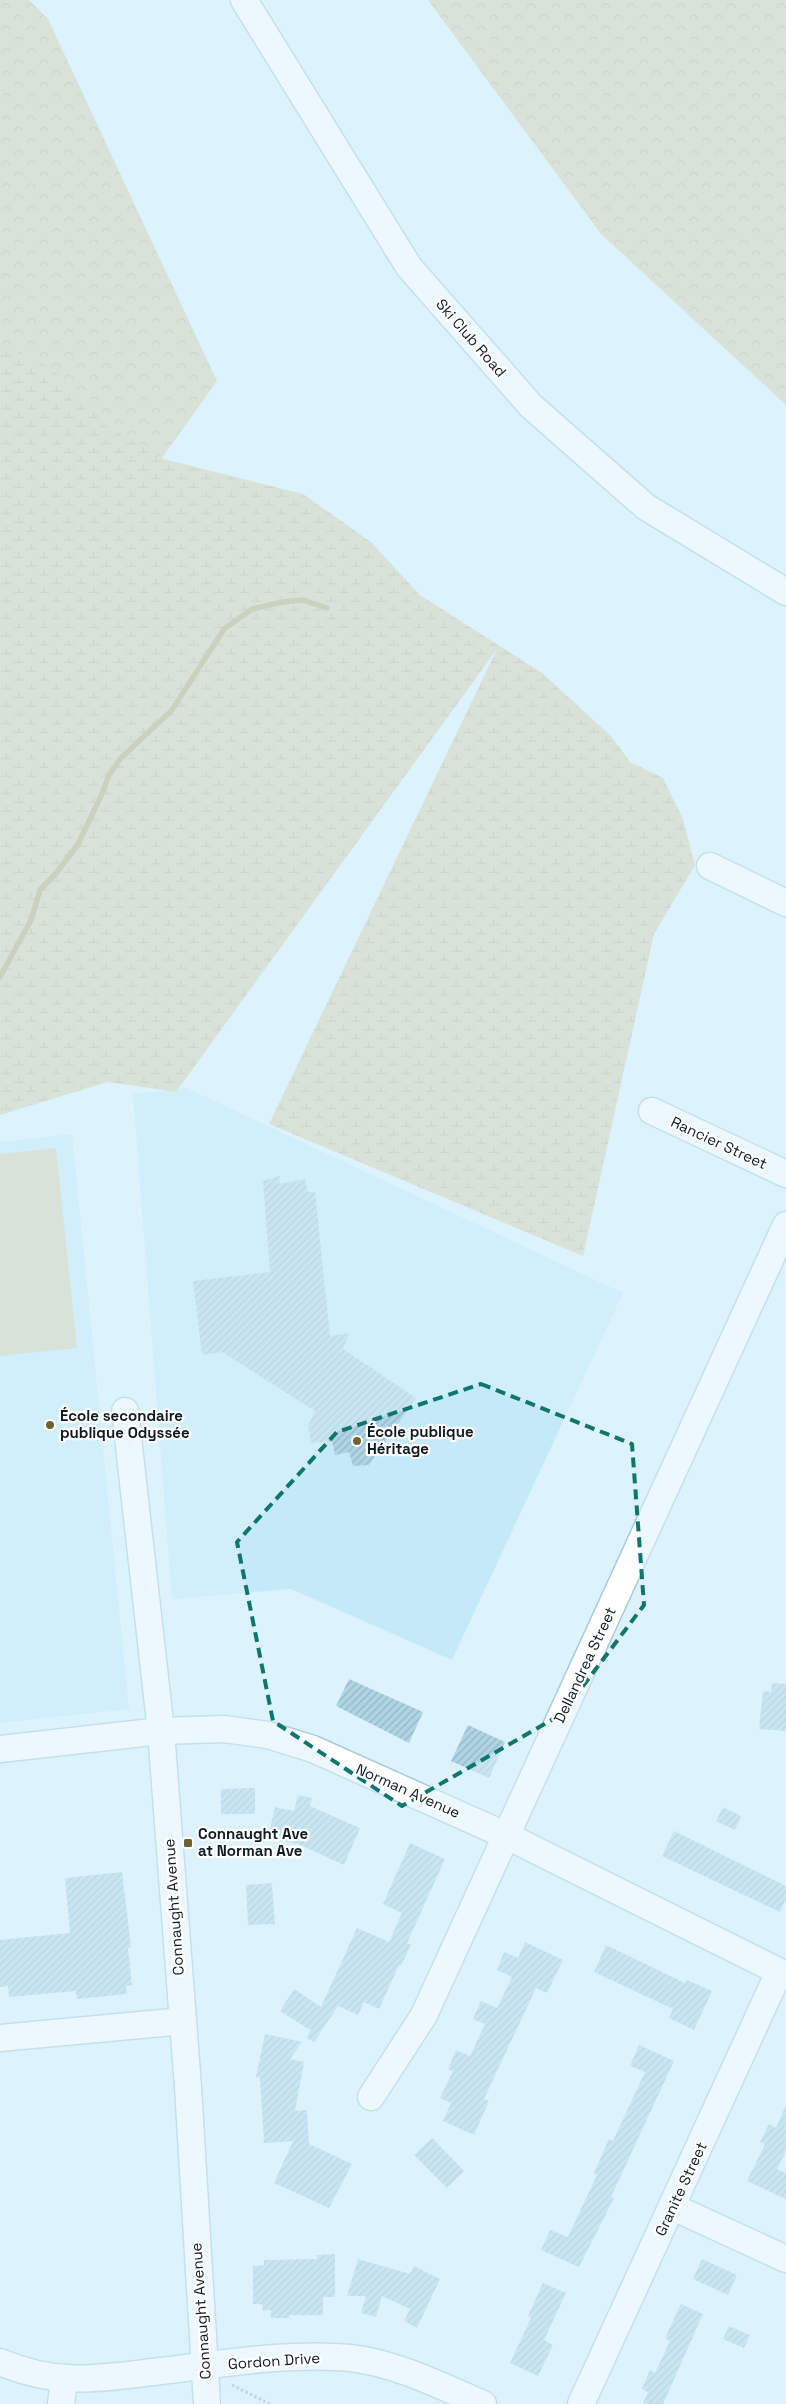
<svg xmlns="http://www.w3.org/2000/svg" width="786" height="2404" font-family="'Space Grotesk',sans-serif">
<defs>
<pattern id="forest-crowns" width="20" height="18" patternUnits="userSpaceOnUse" patternTransform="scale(1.25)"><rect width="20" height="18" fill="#d5cfad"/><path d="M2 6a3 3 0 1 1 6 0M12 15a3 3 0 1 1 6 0" fill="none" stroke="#b6b195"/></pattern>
<pattern id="wetland-marsh" width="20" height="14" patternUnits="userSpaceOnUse" patternTransform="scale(1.25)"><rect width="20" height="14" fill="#d5cfad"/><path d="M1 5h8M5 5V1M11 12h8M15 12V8" fill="none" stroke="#b6b195"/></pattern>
<pattern id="building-hatch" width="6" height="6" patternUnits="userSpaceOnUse" patternTransform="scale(1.25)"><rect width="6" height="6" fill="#afd5e5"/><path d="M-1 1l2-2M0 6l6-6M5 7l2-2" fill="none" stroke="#95b6c4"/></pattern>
</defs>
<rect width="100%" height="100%" fill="#dcf3fd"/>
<g fill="#c4e9f9">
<path d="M187,1088L623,1293L452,1660L291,1589L172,1599L133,1094Z"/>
<path d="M72,1134L129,1709L0,1723V1142Z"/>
</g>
<g fill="url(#forest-crowns)">
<path d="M0,0H29L48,19L217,381L0,685Z"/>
<path d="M428,0H786V405L601,234Z"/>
</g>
<path fill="url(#wetland-marsh)" d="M0,344L53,369L106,426L164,459L303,494L371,542L420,595L542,673L611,736L630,762L663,778L683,819L695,865L654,934L583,1256L269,1124L497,649L176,1092L108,1082L0,1115Z"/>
<path fill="#d5cfad" d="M56,1148L77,1348L0,1356V1154Z"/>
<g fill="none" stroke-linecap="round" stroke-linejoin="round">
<path stroke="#b3aa73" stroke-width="5.5" d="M0,977L31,920L40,890L58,871L78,844L101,796L109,775L120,759L172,710L224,629L252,609L283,602L303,600L327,608"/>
</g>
<g fill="url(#building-hatch)">
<path d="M280,1176L279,1184L305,1179L308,1192H315L330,1336L349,1333L343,1349L416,1398L369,1465L353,1466L349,1452L335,1455L332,1441L311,1443L308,1426L315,1411L222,1352L202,1355L193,1281L270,1272L263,1181Z"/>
<path d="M349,1679L423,1712L409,1743L336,1706Z"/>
<path d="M772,1683L786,1684V1731L759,1729L763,1691L771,1692Z"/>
<path d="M468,1725L505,1742L489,1778L451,1761Z"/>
<path d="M255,1788V1814H221V1789Z"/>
<path d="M298,1795L312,1798L310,1806L360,1828L344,1865L298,1844L268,1838L275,1807L294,1811Z"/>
<path d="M723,1807L741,1816L735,1830L716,1821Z"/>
<path d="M674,1831L786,1886V1899L780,1912L662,1856Z"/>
<path d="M410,1843L445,1859L407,1943L411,1945L401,1965H399L379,2009L364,2002L358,2015L338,2006L314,2042L307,2038L313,2025L310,2030L280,2011L294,1989L321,2007L357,1928L389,1942L402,1913L383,1904Z"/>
<path d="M122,1872L131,1947L128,1948L132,1985L126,1986L127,1994L77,1999L76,1991L9,1997L8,1986L0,1987V1940L70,1933L65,1878Z"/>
<path d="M272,1883L275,1924L248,1925L246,1885Z"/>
<path d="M525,1942L563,1960L547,1993L536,1988L484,2099L489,2101L474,2135L443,2121L451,2103L440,2098L453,2071L448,2069L456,2050L470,2056L485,2024L473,2019L481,2001L497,2008L512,1977L497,1970L504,1952L518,1958Z"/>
<path d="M606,1945L685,1983L687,1980L712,1991L694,2030L669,2018L673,2009L594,1972Z"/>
<path d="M265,2034L302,2042L290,2059L304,2062L295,2111L307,2110L309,2144L352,2164L329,2208L274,2183L293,2141L264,2143L260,2078L256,2077Z"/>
<path d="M639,2045L674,2061L611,2197L614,2198L579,2267L541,2250L550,2230L568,2237L597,2175L594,2173L609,2139L613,2141L645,2072L630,2066Z"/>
<path d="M786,2105V2151L777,2169L786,2173V2199L747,2181L765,2144L760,2142L769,2124L776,2128Z"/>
<path d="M432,2138L464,2171L447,2188L414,2155Z"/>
<path d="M335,2254V2297H323V2315H289V2318H271V2310L263,2311L262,2304H253V2266L264,2265V2260L317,2259V2255Z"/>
<path d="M358,2259L410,2274L414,2266L440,2279L417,2328L404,2321L410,2309L382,2296L376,2317L361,2313L366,2296H347Z"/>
<path d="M702,2259L737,2275L728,2295L693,2279Z"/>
<path d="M543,2283L566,2293L544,2340L553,2345L538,2376L510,2363L531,2318L528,2316Z"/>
<path d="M681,2304L703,2314L663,2404H643L648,2392L642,2389L650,2370L655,2373L670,2341L665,2338Z"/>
<path d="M729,2326L750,2335L744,2348L723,2339Z"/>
</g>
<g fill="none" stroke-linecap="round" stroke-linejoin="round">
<g stroke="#a6cbdb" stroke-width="29">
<g id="minor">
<path d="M244,0L409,267L531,406L646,507L786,592"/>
<path d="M710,866L786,903"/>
<path d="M652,1111L786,1174"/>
<path d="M125,1411L161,1731L188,2087L207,2404"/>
<path d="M0,1749L161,1731L224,1729L268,1735L313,1749L507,1836L786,1975"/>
<path d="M0,2038L183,2021"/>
<path d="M371,2097L424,2015L786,1225"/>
<path d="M673,2207L786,2259"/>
<path d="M0,2362C59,2387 100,2378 161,2371C219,2364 292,2352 350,2358C396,2363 441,2386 483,2404"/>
<path d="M61,2404L64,2379"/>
<path d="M581,2404L779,1972"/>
</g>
</g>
<path stroke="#9eb2bb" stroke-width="3" stroke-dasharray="2.5 2.5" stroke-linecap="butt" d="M232,2385L270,2404"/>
<use href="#minor" stroke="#fff" stroke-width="26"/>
</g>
<path d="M0 0H786V2404H0ZM481,1384L632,1444L644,1605L562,1714L402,1806L273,1721L237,1542L337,1432Z" fill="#dcf3fd" fill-opacity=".55" fill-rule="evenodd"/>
<path fill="none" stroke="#0f766e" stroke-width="4" stroke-dasharray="10 6" stroke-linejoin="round" d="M481,1384L632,1444L644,1605L562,1714L402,1806L273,1721L237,1542L337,1432Z"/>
<g fill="#6d6431" stroke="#fff" stroke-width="2">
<circle cx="50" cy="1425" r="5"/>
<circle cx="357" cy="1441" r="5"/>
<rect x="183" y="1838" width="10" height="10" rx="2.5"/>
</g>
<g text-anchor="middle" stroke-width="4.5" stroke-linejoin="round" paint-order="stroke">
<g font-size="15" fill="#0e1c22" stroke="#fff">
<text transform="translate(471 338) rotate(49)" y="5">Ski Club Road</text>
<text transform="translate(719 1143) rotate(25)" y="5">Rancier Street</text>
<text transform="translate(585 1665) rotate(-65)" y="5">Dellandrea Street</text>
<text transform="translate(408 1791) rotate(24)" y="5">Norman Avenue</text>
<text transform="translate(174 1907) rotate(-94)" y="5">Connaught Avenue</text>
<text transform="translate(681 2189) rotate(-65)" y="5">Granite Street</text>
<text transform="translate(201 2311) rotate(-94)" y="5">Connaught Avenue</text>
<text transform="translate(274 2361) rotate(-4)" y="5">Gordon Drive</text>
</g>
<g font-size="15" font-weight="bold" fill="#0e1c22" stroke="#fff" text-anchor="start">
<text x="60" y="1421">École secondaire<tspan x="60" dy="17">publique Odyssée</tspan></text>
<text x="367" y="1437">École publique<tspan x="367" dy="17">Héritage</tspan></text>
<text x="198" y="1839">Connaught Ave<tspan x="198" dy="17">at Norman Ave</tspan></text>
</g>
</g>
</svg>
